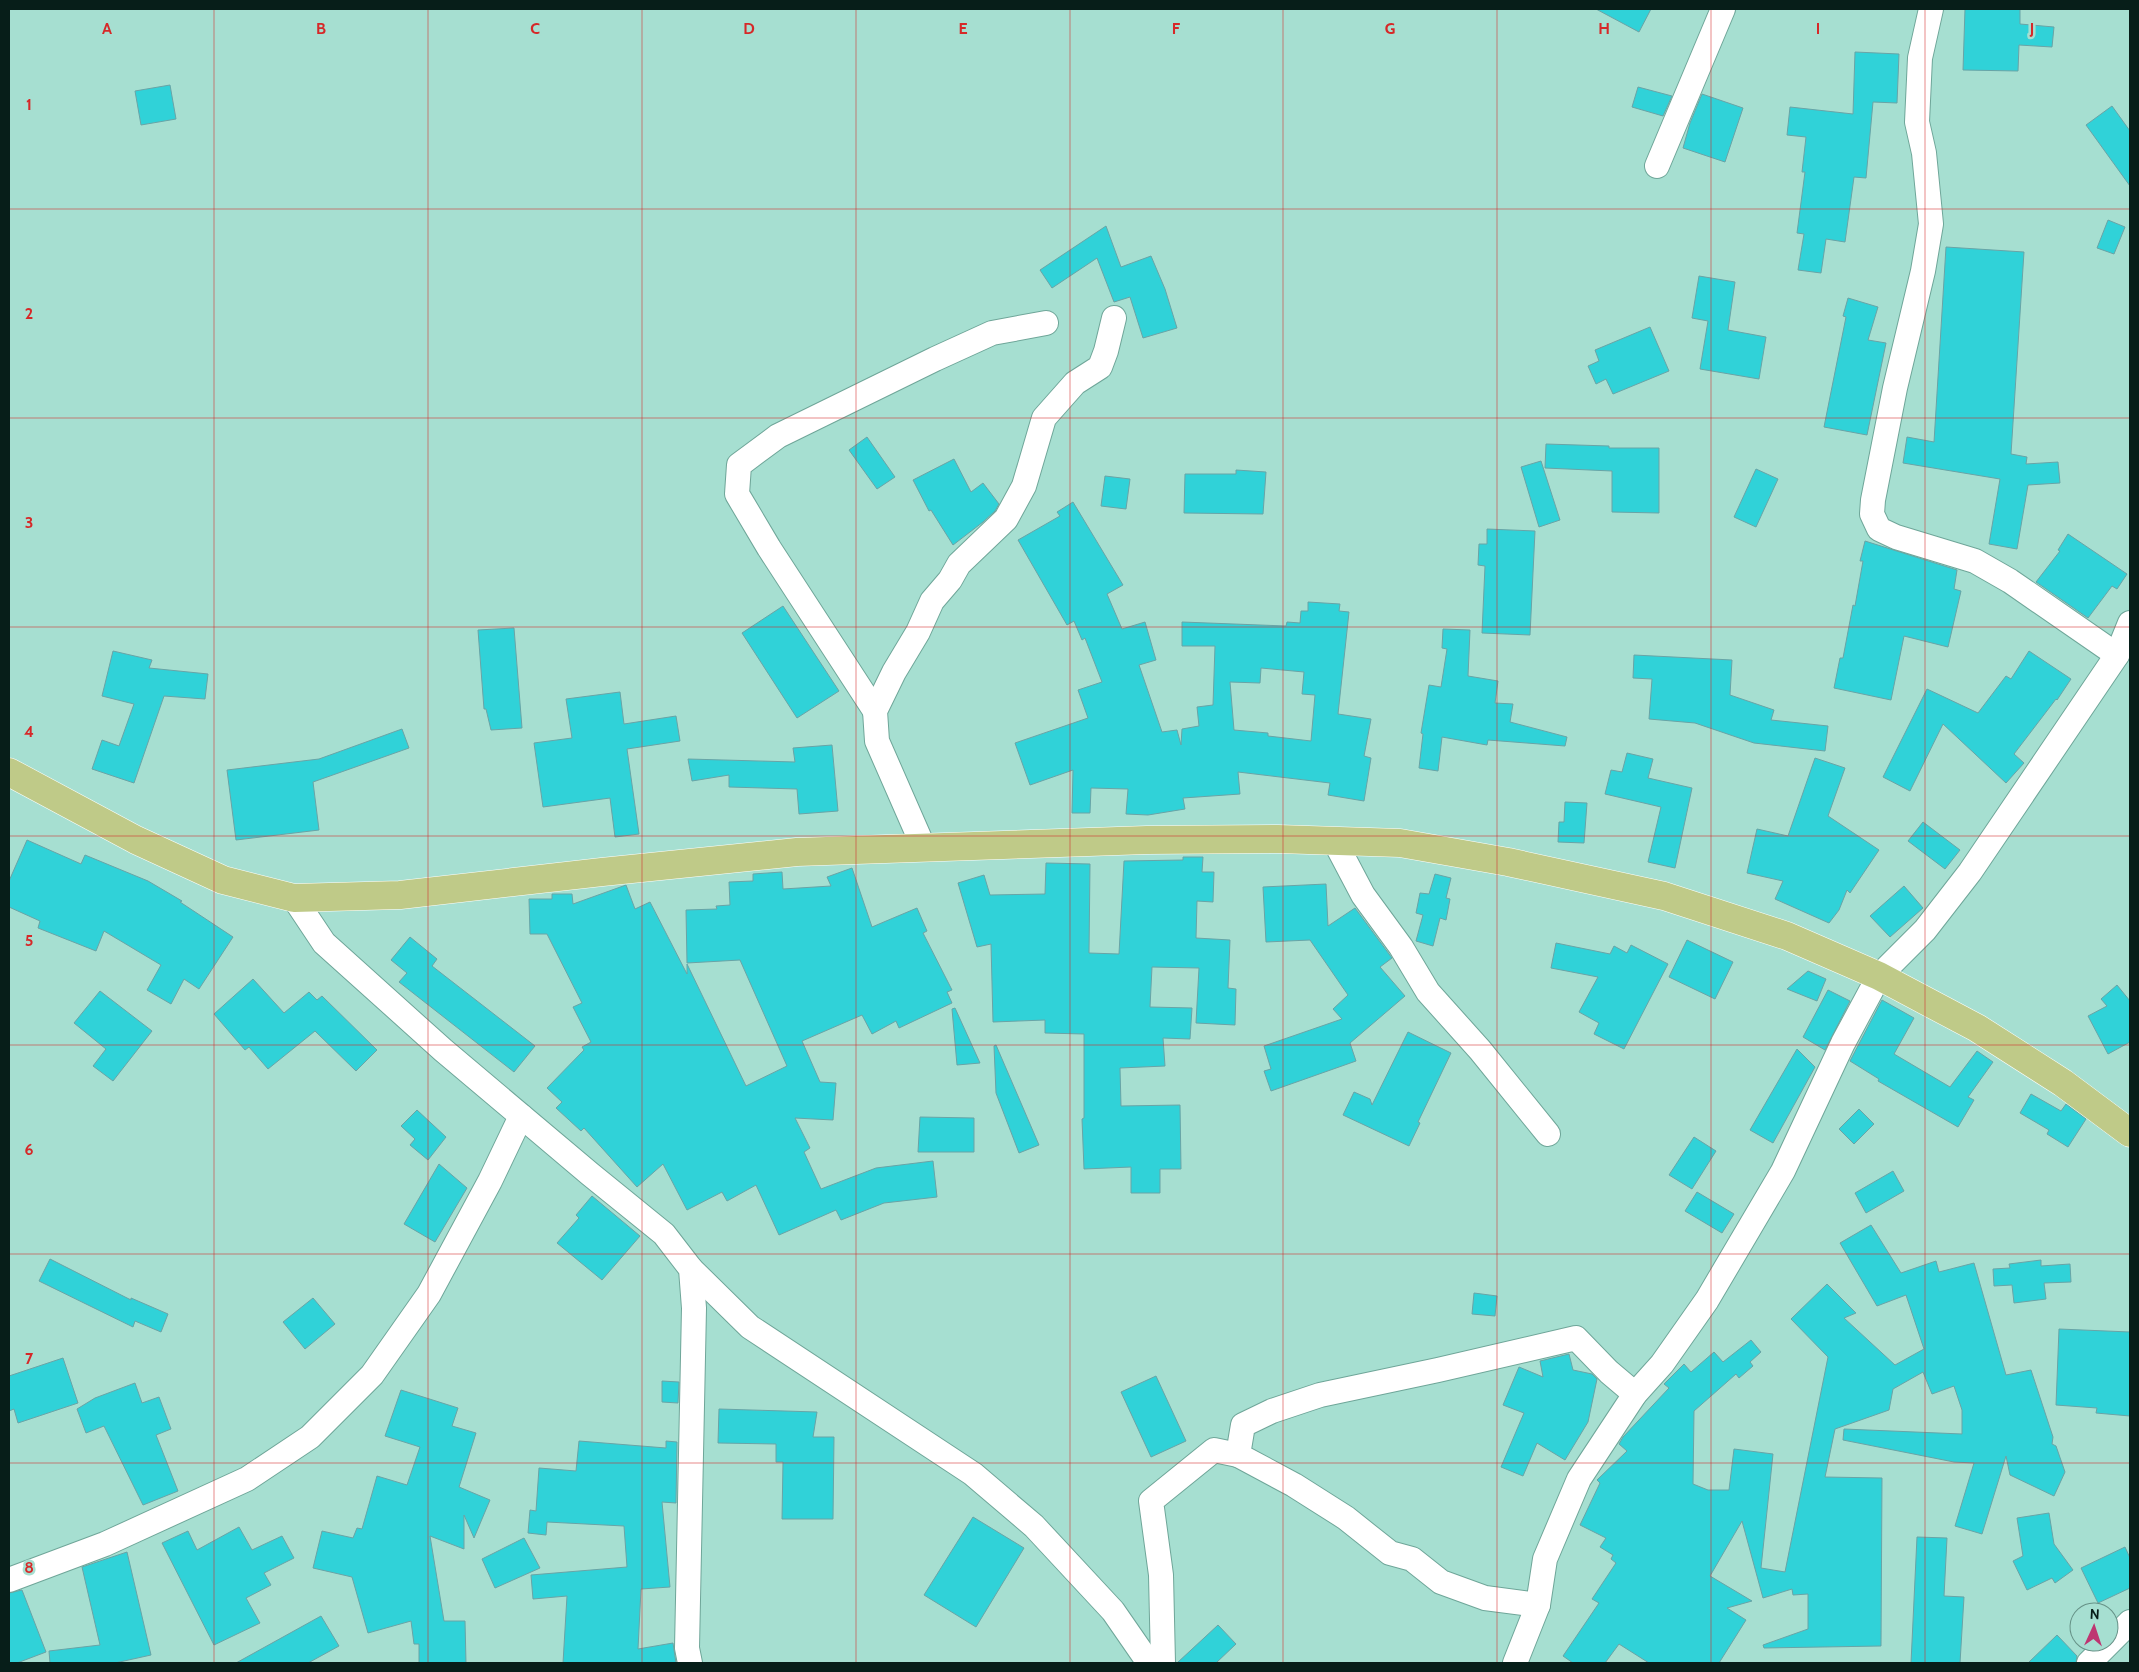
<svg xmlns="http://www.w3.org/2000/svg" width="2139" height="1672" font-family="Cabin,sans-serif">
<rect width="100%" height="100%" fill="#a6dfd1"/>
<g fill="#30d2d8" stroke="#69a4a6" fill-rule="evenodd">
<path d="M1596,9H1651L1639,32Z"/>
<path d="M1965,9H2020V24L2054,27L2052,47L2019,45L2018,71L1963,70Z"/>
<path d="M1855,52L1899,54L1897,103L1873,102L1866,178L1854,177L1845,242L1826,239L1821,273L1798,270L1804,234L1797,233L1805,172H1802L1806,137L1787,135L1790,107L1853,114Z"/>
<path d="M170,85L176,119L141,125L135,91Z"/>
<path d="M1638,87L1672,96L1663,116L1632,107Z"/>
<path d="M1702,94L1743,108L1725,162L1683,148L1690,123Z"/>
<path d="M2112,106L2130,131V186L2086,125Z"/>
<path d="M2108,220L2125,227L2114,254L2097,248Z"/>
<path d="M1106,226L1121,267L1151,256L1165,289L1177,328L1143,338L1130,297L1114,302L1097,258L1052,288L1040,270Z"/>
<path d="M1946,247L2024,252L2011,454L2027,457L2026,464L2058,462L2060,483L2028,485L2017,549L1989,544L2000,479L1903,463L1907,437L1934,442Z"/>
<path d="M1699,276L1735,282L1728,330L1766,337L1759,379L1700,369L1708,321L1692,318Z"/>
<path d="M1848,298L1878,307L1868,340L1886,343L1867,435L1824,427L1846,317L1843,316Z"/>
<path d="M1650,327L1669,371L1613,394L1606,379L1596,384L1588,366L1599,361L1595,350Z"/>
<path d="M867,437L895,477L877,489L849,450Z"/>
<path d="M1546,444L1609,446V448H1659V513L1612,512V471L1545,468Z"/>
<path d="M954,459L971,492L983,483L999,504L995,511L983,522L953,545L931,510L929,511L913,480Z"/>
<path d="M1541,461L1560,520L1539,527L1521,467Z"/>
<path d="M1756,469L1778,479L1756,527L1734,517Z"/>
<path d="M1236,470L1266,472L1263,514L1184,513L1185,474H1236Z"/>
<path d="M1105,476L1130,479L1126,509L1101,506Z"/>
<path d="M1073,502L1123,585L1107,594L1122,629L1145,622L1156,660L1139,665L1162,732L1177,730L1181,745L1182,729L1199,726L1197,707L1213,705L1215,646H1182V622L1286,626L1287,622L1300,623L1301,611H1308V602L1340,604L1339,611L1349,612L1338,714L1371,719L1364,756L1371,758L1364,801L1328,795L1330,783L1238,772L1240,794L1183,798L1185,809L1148,815L1126,814L1128,789L1091,788L1090,813H1072L1073,770L1030,785L1015,743L1088,718L1078,690L1102,682L1085,638L1082,640L1074,621L1067,625L1018,540L1060,516L1057,512ZM1261,668L1304,672L1302,694L1315,695L1311,741L1268,736V733L1234,730L1230,682L1260,683Z"/>
<path d="M1487,529L1535,531L1530,635L1482,633L1485,566L1478,565L1479,544H1487Z"/>
<path d="M2068,534L2127,574L2117,589L2112,586L2088,618L2036,582L2060,551L2058,550Z"/>
<path d="M1865,541L1957,570L1954,589L1961,591L1948,647L1904,636L1891,700L1834,688L1840,658H1843L1853,605L1855,606L1863,561H1860Z"/>
<path d="M783,606L839,691L797,718L742,633Z"/>
<path d="M514,628L522,728L491,730L486,709H484L478,630Z"/>
<path d="M1443,629L1470,630L1468,676L1498,681L1495,703L1513,704L1510,722L1567,737L1565,746L1488,740L1487,745L1442,737L1438,771L1419,768L1423,734L1421,733L1429,685L1441,687L1447,649L1442,648Z"/>
<path d="M113,651L152,660L149,668L208,674L205,699L164,696L134,783L92,769L102,740L119,746L134,704L102,696Z"/>
<path d="M2029,651L2071,679L2057,700L2056,699L2014,754L2024,763L2006,783L1943,724L1910,791L1883,777L1927,689L1978,713L2006,676L2011,679Z"/>
<path d="M1634,655L1732,660L1730,695L1774,710L1771,720L1828,726L1825,751L1754,743L1695,723L1649,719L1652,679L1633,678Z"/>
<path d="M620,692L624,724L676,716L680,741L627,749L639,834L615,837L610,798L543,807L534,743L572,738L566,699Z"/>
<path d="M402,729L409,748L313,782L319,830L236,840L227,770L319,759Z"/>
<path d="M832,745L838,811L799,814L797,789L729,787V775L692,781L688,759L795,762L793,748Z"/>
<path d="M1627,753L1653,759L1648,778L1692,788L1675,868L1648,862L1661,807L1605,794L1611,770L1622,772Z"/>
<path d="M1815,758L1845,768L1828,816L1879,850L1850,893L1847,890L1839,910L1829,923L1775,899L1783,881L1747,873L1757,829L1788,836Z"/>
<path d="M1565,802L1587,803L1584,843L1558,842L1559,822H1564Z"/>
<path d="M1923,822L1960,850L1945,869L1908,841Z"/>
<path d="M27,840L81,864L85,855L148,881L182,901L180,902L233,937L199,989L184,979L171,1004L147,990L161,965L104,931L96,951L38,928L40,921L9,907V881Z"/>
<path d="M1183,857H1203L1202,872H1214L1213,902L1197,901L1196,938L1230,940L1228,988L1236,989L1235,1025L1196,1023L1199,968L1152,967L1150,1007L1192,1008L1190,1039L1163,1038L1165,1066L1120,1068L1121,1106L1180,1105L1181,1169H1160V1193H1131V1167L1084,1169L1082,1119L1084,1118V1034L1045,1033V1020L993,1022L991,944L977,947L958,883L984,875L990,895L1045,894L1046,863L1090,864L1089,953L1119,954L1124,861L1183,860Z"/>
<path d="M852,868L872,927L917,908L927,931L923,933L952,990L947,992L952,1003L899,1028L896,1021L872,1034L862,1015L802,1041L820,1082L836,1083L833,1120L795,1118L810,1148L804,1152L821,1189L876,1168L933,1161L937,1197L884,1203L841,1220L836,1210L779,1235L756,1185L727,1201L722,1192L687,1210L663,1164L637,1187L584,1128L581,1131L556,1108L562,1102L547,1088L584,1050L582,1047L591,1042L573,1007L582,1003L547,934H530L529,899H552V894H572L573,904L626,885L635,909L650,902L687,974V964L746,1086L787,1066L740,960L687,963L686,910L717,909L716,906L730,905L729,882L753,881V874L782,872L783,889L831,886L827,877Z"/>
<path d="M1435,874L1451,878L1446,898L1450,899L1446,920L1440,918L1433,946L1416,941L1423,915L1416,913L1420,893L1429,894Z"/>
<path d="M1326,884L1328,926L1355,908L1392,958L1380,967L1405,996L1350,1043L1356,1061L1271,1091L1264,1071L1271,1069L1264,1046L1342,1019L1333,1009L1348,995L1310,940L1266,942L1263,887Z"/>
<path d="M1904,886L1923,908L1890,937L1870,916Z"/>
<path d="M410,937L437,959L432,966L535,1046L514,1072L399,982L407,973L391,960Z"/>
<path d="M1687,940L1733,962L1715,999L1669,977Z"/>
<path d="M1556,943L1610,954L1614,946L1627,953L1631,945L1668,964L1624,1049L1594,1034L1599,1023L1579,1012L1598,977L1551,968Z"/>
<path d="M1808,971L1826,979L1817,1001L1787,989Z"/>
<path d="M253,979L284,1013L309,992L317,1000L322,996L377,1050L356,1071L315,1031L268,1069L249,1047L245,1050L214,1014Z"/>
<path d="M2117,985L2130,1001V1042L2108,1054L2088,1016L2107,1006L2101,999Z"/>
<path d="M1828,990L1850,1001L1825,1050L1803,1037Z"/>
<path d="M100,991L152,1031L113,1081L93,1066L106,1049L74,1023Z"/>
<path d="M1882,1000L1914,1018L1894,1054L1950,1087L1977,1051L1993,1062L1968,1097L1974,1100L1958,1127L1878,1081L1879,1079L1850,1061Z"/>
<path d="M955,1008L980,1063L957,1065L952,1009Z"/>
<path d="M1408,1032L1451,1053L1418,1122L1420,1123L1409,1146L1343,1115L1354,1092L1370,1099L1372,1105Z"/>
<path d="M996,1045L1039,1145L1019,1153L996,1093L994,1046Z"/>
<path d="M1797,1049L1815,1067L1773,1143L1750,1130Z"/>
<path d="M2031,1094L2061,1111L2066,1104L2086,1119L2068,1147L2047,1134L2049,1130L2020,1113Z"/>
<path d="M1859,1109L1874,1124L1854,1144L1839,1129Z"/>
<path d="M417,1110L446,1137L428,1160L410,1145L415,1139L401,1126Z"/>
<path d="M920,1117L974,1118V1152H918Z"/>
<path d="M1694,1137L1716,1151L1692,1189L1669,1175Z"/>
<path d="M439,1164L467,1188L435,1242L404,1224Z"/>
<path d="M1893,1171L1904,1191L1866,1213L1855,1193Z"/>
<path d="M1697,1192L1734,1214L1722,1233L1685,1211Z"/>
<path d="M592,1196L640,1236L602,1280L557,1243L579,1218L576,1215Z"/>
<path d="M1871,1225L1901,1273L1936,1261L1939,1272L1974,1263L2006,1375L2031,1370L2053,1437L2052,1444L2056,1446L2065,1472L2054,1496L2010,1475L2006,1456L1982,1534L1955,1526L1974,1463L1954,1462L1843,1440L1844,1429L1962,1434V1410L1954,1386L1932,1394L1923,1372L1893,1389L1889,1410L1835,1429L1825,1477L1882,1478L1881,1646L1764,1648L1763,1645L1808,1629V1594L1793,1595L1792,1589L1763,1598L1742,1521L1710,1576L1752,1601L1727,1608L1746,1620L1719,1663H1649L1619,1644L1605,1663H1573L1563,1656L1599,1603L1592,1599L1616,1563L1611,1559L1613,1555L1600,1547L1606,1538L1580,1525L1600,1483L1597,1480L1627,1451L1619,1444L1623,1437L1669,1388L1664,1384L1684,1364L1691,1372L1714,1352L1723,1362L1751,1340L1761,1352L1750,1362L1753,1366L1739,1378L1736,1374L1694,1411L1693,1484L1708,1490H1729L1734,1449L1773,1454L1761,1568L1785,1572L1828,1357L1791,1319L1827,1284L1856,1313L1844,1318L1895,1365L1924,1349L1906,1295L1877,1306L1840,1243Z"/>
<path d="M50,1259L131,1300V1298L168,1314L161,1332L135,1321L133,1327L39,1281Z"/>
<path d="M2041,1260V1266L2070,1264L2071,1282L2044,1283L2046,1299L2014,1303L2012,1285L1994,1286L1993,1269L2010,1268L2009,1264Z"/>
<path d="M1474,1293L1497,1296L1495,1316L1472,1314Z"/>
<path d="M313,1298L335,1324L305,1349L283,1322Z"/>
<path d="M2059,1329L2130,1332V1416L2096,1413L2097,1408L2056,1405Z"/>
<path d="M1569,1354L1573,1370L1592,1374L1597,1379L1588,1422L1565,1460L1537,1443L1523,1476L1501,1467L1524,1413L1503,1405L1519,1367L1543,1377L1540,1361Z"/>
<path d="M63,1358L78,1403L18,1423L14,1409L9,1411V1376Z"/>
<path d="M1156,1376L1186,1441L1151,1457L1121,1392Z"/>
<path d="M662,1381L679,1382L678,1403L662,1402Z"/>
<path d="M135,1383L142,1403L159,1397L171,1429L156,1435L178,1491L143,1505L104,1426L86,1433L77,1409L95,1398Z"/>
<path d="M401,1390L458,1408L452,1426L476,1433L459,1487L490,1500L474,1538L464,1515V1549L430,1536L444,1621H465L466,1663H419V1644H414L411,1621L368,1633L352,1577L313,1568L322,1531L353,1538L357,1528L362,1529L377,1476L407,1485L420,1447L385,1436Z"/>
<path d="M719,1409L817,1412L813,1437H834L833,1519H782L783,1462H776V1444L718,1443Z"/>
<path d="M579,1441L666,1448V1441L677,1442L676,1503L662,1502L670,1587L641,1589L638,1649L673,1643L676,1663H563L567,1596L533,1599L531,1575L627,1567L624,1526L547,1522L546,1535L528,1533L530,1510L536,1511L539,1468L576,1471Z"/>
<path d="M2049,1513L2054,1544L2073,1570L2055,1583L2052,1578L2027,1590L2013,1561L2023,1556L2017,1518Z"/>
<path d="M973,1517L1024,1548L976,1627L924,1595Z"/>
<path d="M239,1527L252,1550L282,1536L294,1558L264,1573L271,1585L246,1598L260,1623L214,1645L162,1543L188,1531L197,1550Z"/>
<path d="M1917,1537L1947,1538L1944,1596L1964,1597L1960,1663H1911Z"/>
<path d="M524,1538L540,1568L495,1588L482,1559Z"/>
<path d="M2125,1547L2130,1558V1588L2098,1603L2081,1568Z"/>
<path d="M127,1552L151,1655L115,1663H50L49,1651L100,1645L82,1567Z"/>
<path d="M22,1590L46,1652L17,1663H9V1593Z"/>
<path d="M321,1616L339,1646L308,1663H236Z"/>
<path d="M1218,1625L1236,1644L1216,1663H1177Z"/>
<path d="M2057,1635L2077,1656L2076,1663H2028Z"/>
</g>
<g fill="none" stroke-linecap="round" stroke-linejoin="round">
<g stroke="#6fa699" stroke-width="26">
<g id="minor">
<path d="M1931,9L1920,58L1917,122L1924,153L1931,224L1923,271L1895,388L1873,500L1872,514L1879,529L1896,537L1975,561L2010,581L2117,655"/>
<path d="M1657,166L1723,9"/>
<path d="M875,711L769,548L737,494L739,465L778,436L935,359L992,333L1046,323"/>
<path d="M1334,840L1363,895L1401,947L1428,992L1480,1050L1548,1134"/>
<path d="M923,846L877,741L875,711L894,672L918,632L932,601L950,580L959,564L1006,519L1024,486L1044,418L1075,383L1100,367L1106,351L1114,318"/>
<path d="M294,898L324,943L443,1050L590,1174L664,1234L691,1269L694,1308L687,1648L690,1663"/>
<path d="M691,1269L750,1327L973,1474L1034,1526L1113,1611L1149,1663"/>
<path d="M9,1580L105,1544L247,1479L310,1437L372,1375L429,1294L490,1181L521,1116"/>
<path d="M1538,1605L1485,1598L1441,1582L1412,1559L1390,1553L1346,1518L1294,1485L1238,1455L1243,1425L1272,1411L1320,1395L1438,1370L1576,1338L1609,1372L1635,1394"/>
<path d="M1163,1663L1161,1575L1151,1501L1214,1450L1238,1455"/>
<path d="M1515,1663L1538,1605L1545,1559L1579,1479L1635,1394L1662,1364L1707,1300L1783,1171L1843,1043L1879,976L1925,930L1970,872L2117,655L2130,623"/>
<path d="M2089,1663L2130,1622"/>
</g>
</g>
<g stroke="#fff" stroke-width="29">
<path id="major" d="M9,772L136,840L223,880L294,898L400,895L602,872L797,852L1147,840L1278,839L1400,843L1508,862L1664,896L1787,936L1879,976L1977,1028L2063,1083L2130,1133"/>
</g>
<use href="#minor" stroke="#fff" stroke-width="24"/>
<use href="#major" stroke="#bfca88" stroke-width="28"/>
</g>
<path fill="none" stroke="#d62828" stroke-width="1" stroke-opacity="0.55" d="M214,9V1663M428,9V1663M642,9V1663M856,9V1663M1070,9V1663M1283,9V1663M1497,9V1663M1711,9V1663M1925,9V1663M9,209H2130M9,418H2130M9,627H2130M9,836H2130M9,1045H2130M9,1254H2130M9,1463H2130"/>
<g font-size="16" text-anchor="middle" font-weight="bold" fill="#d62828" stroke="#a6dfd1" stroke-width="5" stroke-linejoin="round" paint-order="stroke">
<text x="107" y="34">A</text>
<text x="321" y="34">B</text>
<text x="535" y="34">C</text>
<text x="749" y="34">D</text>
<text x="963" y="34">E</text>
<text x="1176" y="34">F</text>
<text x="1390" y="34">G</text>
<text x="1604" y="34">H</text>
<text x="1818" y="34">I</text>
<text x="2032" y="34">J</text>
<text x="29" y="110">1</text>
<text x="29" y="319">2</text>
<text x="29" y="528">3</text>
<text x="29" y="737">4</text>
<text x="29" y="946">5</text>
<text x="29" y="1155">6</text>
<text x="29" y="1364">7</text>
<text x="29" y="1573">8</text>
</g>
<rect width="2139" height="1672" fill="none" stroke="#071e19" stroke-width="20"/>
<g transform="translate(2094 1627) rotate(3)"><circle r="24" fill="#a6dfd1" stroke="#669287"/>
<path d="M0-4L9 19L0 12L-9 19Z" fill="#be3571"/>
<text y="-8" font-size="14" font-weight="bold" text-anchor="middle" fill="#071e19">N</text>
</g>
</svg>
